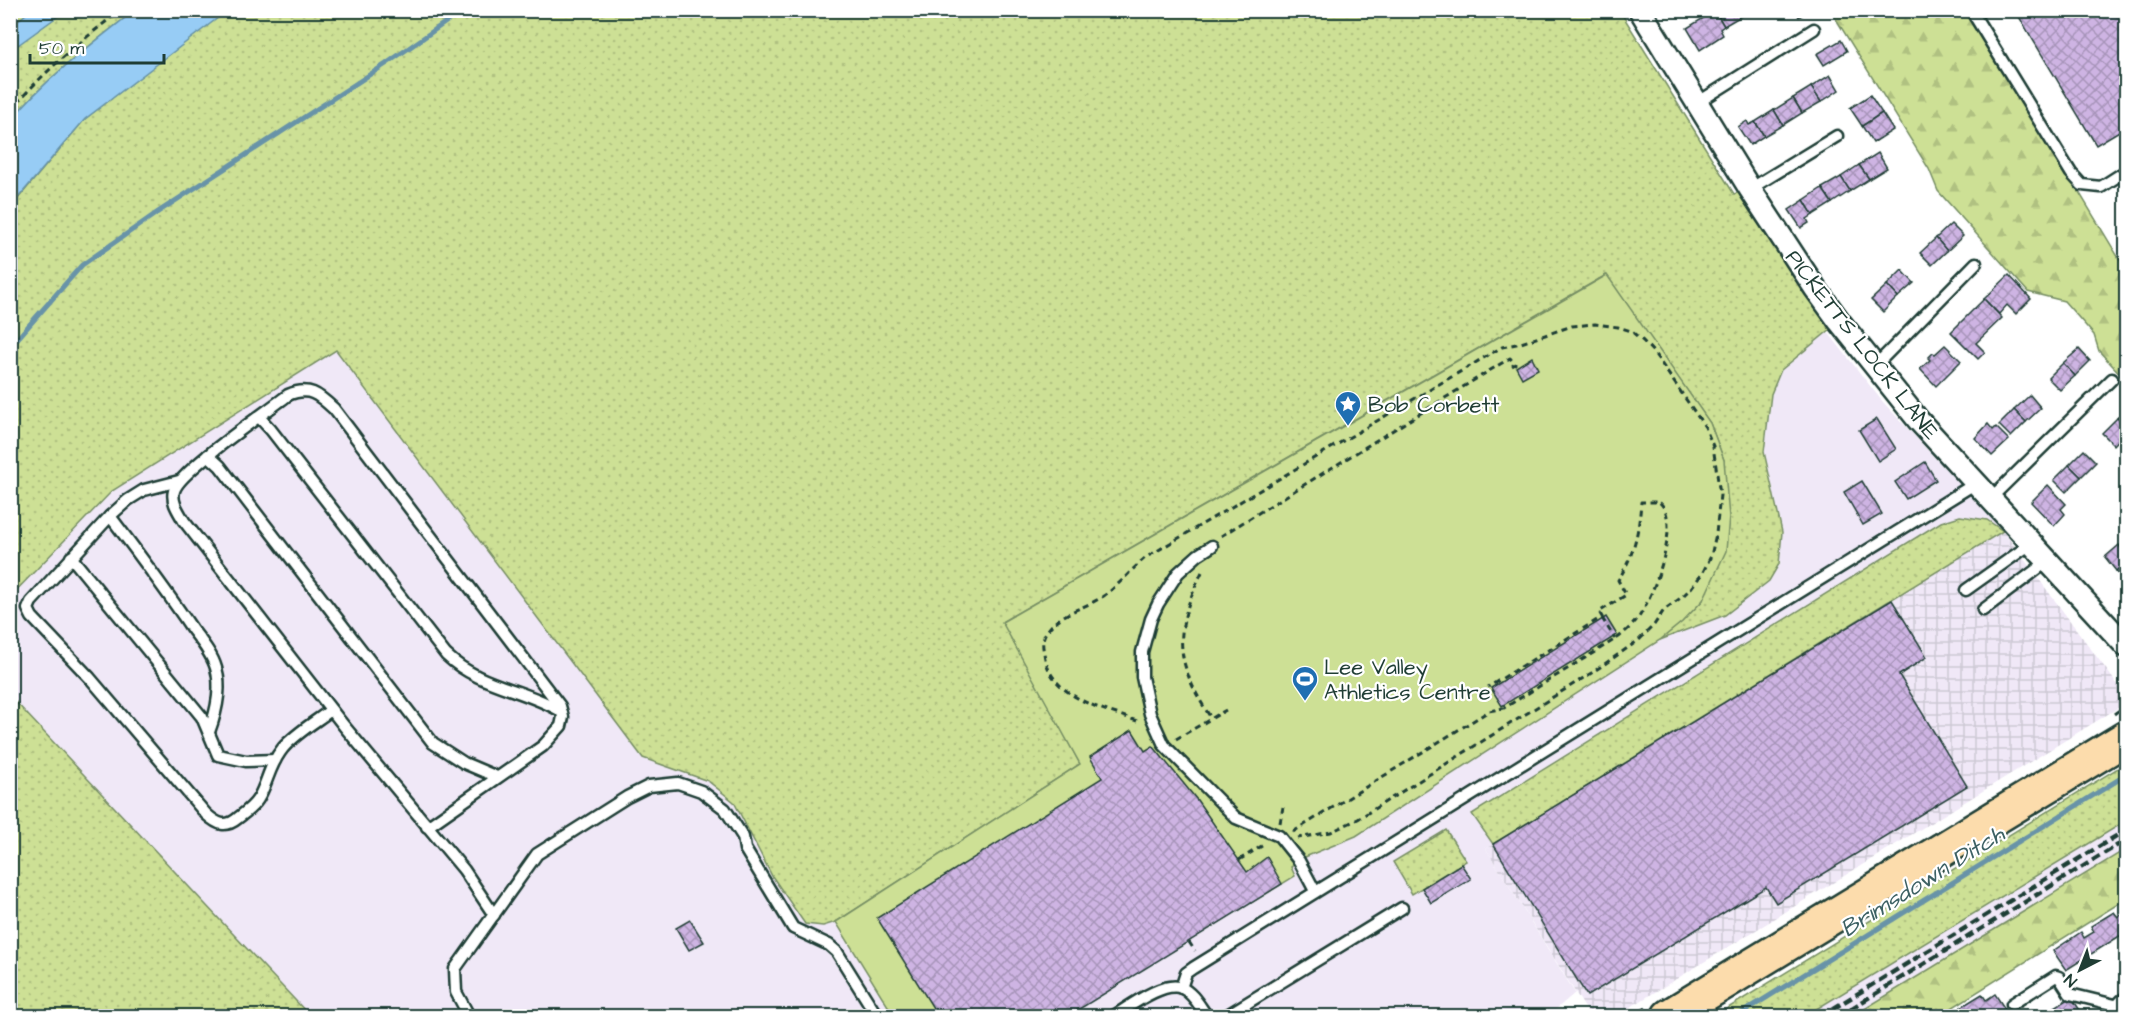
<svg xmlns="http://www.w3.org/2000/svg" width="2137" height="1027" font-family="'Architects Daughter',sans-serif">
<defs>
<pattern id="industrial-grid" width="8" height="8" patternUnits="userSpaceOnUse" patternTransform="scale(1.5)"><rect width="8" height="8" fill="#f0e8f7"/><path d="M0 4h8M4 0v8" fill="none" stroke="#cdc8d4"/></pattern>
<pattern id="grass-dots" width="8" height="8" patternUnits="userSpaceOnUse" patternTransform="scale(1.5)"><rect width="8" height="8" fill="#cde095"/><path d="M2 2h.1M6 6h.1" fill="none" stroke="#b0c181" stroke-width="1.8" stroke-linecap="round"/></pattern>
<pattern id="forest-firs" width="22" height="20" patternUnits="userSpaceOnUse" patternTransform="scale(1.5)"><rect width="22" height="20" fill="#cde095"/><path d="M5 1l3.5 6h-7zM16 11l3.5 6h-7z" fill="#b0c181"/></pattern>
<pattern id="building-cross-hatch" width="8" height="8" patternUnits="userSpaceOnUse" patternTransform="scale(1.5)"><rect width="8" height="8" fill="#ceb4e3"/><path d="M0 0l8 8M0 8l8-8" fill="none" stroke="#a794b9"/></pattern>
</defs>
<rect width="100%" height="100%" fill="#fff"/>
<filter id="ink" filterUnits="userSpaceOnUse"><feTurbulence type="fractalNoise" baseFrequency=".0167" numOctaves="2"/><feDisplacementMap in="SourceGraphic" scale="12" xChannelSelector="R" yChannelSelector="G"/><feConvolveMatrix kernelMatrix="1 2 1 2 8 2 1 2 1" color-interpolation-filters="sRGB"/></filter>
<g filter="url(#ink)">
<g fill="#f0e8f7">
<path d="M1620,11L1734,194L1827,331L1882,401L2003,531L1486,849L1575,993L1548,1016H11V206L85,119Z"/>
<path d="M2126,821V849L1853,1016H1805Z"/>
</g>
<path fill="url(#industrial-grid)" d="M2003,531L2126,696V703L1616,1016H1590L1486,849Z"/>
<g fill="url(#grass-dots)" stroke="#768e64" stroke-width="1.5">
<path d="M11,11H31L11,26Z"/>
<path d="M65,11H134C91,45 46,78 11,120L10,50Z"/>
<path d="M226,11H1620L1734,194L1740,192L1832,328L1781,370L1771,394L1764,452L1782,532L1779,564L1769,581L1725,615L1660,640L1682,622L1703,600L1724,460L1710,423L1606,275L1003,621L1080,764L836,922L823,926L805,924L772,876L734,802L708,781L643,758L336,350L112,491L11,596V207L85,119Z"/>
<path d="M1960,516L1987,520L2003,531L1493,844L1472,814L1941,522Z"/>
<path d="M10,697H11L310,1016H11Z"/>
<path d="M2126,763V821L1805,1016H1715Z"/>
<path d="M1446,830L1466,861L1412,894L1393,862Z"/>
</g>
<g fill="url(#forest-firs)" stroke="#768e64" stroke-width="1.5">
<path d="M1831,11H1970L2126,270V380L2099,351L2094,335L2064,301L2028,292L1938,191L1929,169Z"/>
<path d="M2126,849V899L1939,1016H1853Z"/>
</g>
<path fill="#cde095" stroke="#768e64" stroke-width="1.5" d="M1607,275L1710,423L1724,460L1729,517L1726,551L1703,600L1682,622L1660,640L1356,836L1305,857L1291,867L1295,876L1066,1016H894L836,922L1080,764L1002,622Z"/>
<g fill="#97ccf5" stroke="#6793a8" stroke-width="1.5">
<path d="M31,10L65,11L11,50V26Z"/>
<path d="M134,11H227L85,119L11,206V120C46,78 91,45 134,11Z"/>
</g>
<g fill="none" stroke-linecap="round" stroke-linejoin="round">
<g stroke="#6793a8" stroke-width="5">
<path d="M10,347L82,265L158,212L386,64L463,10"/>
<path d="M1737,1016L2126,775"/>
</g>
</g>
<g fill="url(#building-cross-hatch)" stroke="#1f3d34" stroke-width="1.5">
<path d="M1717,10H1740L1743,15L1724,26L1715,11Z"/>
<path d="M1795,10H1810L1799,17Z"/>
<path d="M2015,10H2126V127L2096,145Z"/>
<path d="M1715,11L1724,26L1720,29L1723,35L1700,50L1687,28Z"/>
<path d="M1841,40L1847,51L1824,65L1817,54Z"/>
<path d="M1830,75L1839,90L1821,102L1811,87Z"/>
<path d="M1811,87L1821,102L1802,113L1793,98Z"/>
<path d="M1870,95L1882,113L1862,126L1850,108Z"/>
<path d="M1793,98L1802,113L1783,125L1774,110Z"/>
<path d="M1774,110L1783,125L1764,136L1755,122Z"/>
<path d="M1882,113L1893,130L1873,143L1862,126Z"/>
<path d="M1747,121L1749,125L1755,122L1764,136L1750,145L1738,127Z"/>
<path d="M1878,153L1887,168L1869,179L1859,165Z"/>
<path d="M1859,165L1869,179L1850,191L1841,177Z"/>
<path d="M1841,177L1850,191L1832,203L1822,188Z"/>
<path d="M1822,188L1832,203L1813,215L1804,200Z"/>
<path d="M1804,200L1813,215L1807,219L1809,223L1801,228L1789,210Z"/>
<path d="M1951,224L1963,236L1947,251L1936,238Z"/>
<path d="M1936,238L1947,251L1932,265L1920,253Z"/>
<path d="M1902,270L1914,283L1898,297L1887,285Z"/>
<path d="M2009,275L2031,299L2016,314L2007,305L1999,314L1984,299Z"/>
<path d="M1887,285L1898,297L1883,312L1871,300Z"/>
<path d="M1984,299L2002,318L1976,343L1985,352L1978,359L1951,332Z"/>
<path d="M1945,345L1961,361L1936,386L1920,369L1930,360L1928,358L1933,353L1935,354Z"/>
<path d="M2079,349L2090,361L2075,376L2063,363Z"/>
<path d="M1532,357L1538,369L1522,378L1516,367Z"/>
<path d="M2063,363L2075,376L2060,390L2048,378Z"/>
<path d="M2030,395L2041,408L2026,422L2014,410Z"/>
<path d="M2126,408V427L2117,418Z"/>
<path d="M2014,410L2026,422L2011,437L1999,425Z"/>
<path d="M2117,418L2126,427V432L2114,445L2102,433Z"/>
<path d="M1877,419L1896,449L1878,461L1859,430Z"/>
<path d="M1988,424L1993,430L1996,427L2009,440L1992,456L1975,438Z"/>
<path d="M2084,450L2096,462L2081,477L2069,465Z"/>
<path d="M1925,462L1936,480L1906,499L1895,482Z"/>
<path d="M2069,465L2081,477L2066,492L2054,480Z"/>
<path d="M1862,481L1882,514L1863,525L1844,492Z"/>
<path d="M2048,485L2066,504L2061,509L2065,514L2054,526L2031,502Z"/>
<path d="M2119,545L2126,554V563L2116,571L2105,557Z"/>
<path d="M2126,563V585L2116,571Z"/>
<path d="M1892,600L1927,657L1899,675L1967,786L1776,903L1766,887L1587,996L1493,844Z"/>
<path d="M1606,617L1617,635L1502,706L1491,688Z"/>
<path d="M1132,730L1145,751L1153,746L1197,800L1247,872L1267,857L1282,884L1068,1016H938L877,918L1102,778L1090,757Z"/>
<path d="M1461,864L1471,879L1431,903L1422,888Z"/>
<path d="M2114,912L2118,917L2126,912V932L2066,970L2053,951L2081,932L2084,938L2094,932L2091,926Z"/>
<path d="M690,920L704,942L689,950L676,928Z"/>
<path d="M1982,994L1986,1000L1995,994L2005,1009L1993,1016H1959L1965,1013L1961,1007Z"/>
<path d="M2071,997L2084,1016H2050L2047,1012Z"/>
</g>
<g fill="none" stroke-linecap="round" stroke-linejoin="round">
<g stroke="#1f3d34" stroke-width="15">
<g id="service">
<path d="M1971,10L2071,173L2082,185L2101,187L2126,171"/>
<path d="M1697,103L1814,29"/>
<path d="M1750,189L1837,136"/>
<path d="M1875,366L1976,263"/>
<path d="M259,417L271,430L446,655C480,687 522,688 561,711"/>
<path d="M208,455L220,466L433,743L464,763L497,777"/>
<path d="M179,481L144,490L128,500L110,516L31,602L28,609L32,617L90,678L206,814C218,825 226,828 238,818C246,812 253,807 258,799C268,782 269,765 283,748C296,733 315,722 331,710"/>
<path d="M1990,499L2112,379"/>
<path d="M110,516C138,553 166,590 192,629C201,641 212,654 216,668C222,688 216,713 209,732"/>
<path d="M1212,546L1198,555L1178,573L1158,604L1151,619L1142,652V677L1150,714L1164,745L1236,818L1279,836L1299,861L1315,891"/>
<path d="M71,557L202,717L218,755L246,761L275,760"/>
<path d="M1966,590L2032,543"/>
<path d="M1983,610L2048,561"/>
<path d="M427,827L543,746L561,726L563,717L560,706L334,409C318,394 309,386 288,395C268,411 179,471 174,491C171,502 179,512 184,521L344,726L464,870L494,915"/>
<path d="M1181,988L1186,973L1193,968L1976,483"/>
<path d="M2012,1004L2056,976L2059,977L2070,994L2123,1007"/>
<path d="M469,1016L456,992L455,969L537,854L627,797L649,786L678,783L701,791L725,809L743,837L745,849L793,928L829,945L837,952L877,1016"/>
<path d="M1114,1016C1129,1007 1164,980 1182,988C1193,993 1200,1007 1207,1016"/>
<path d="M1226,1016L1402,908"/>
</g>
</g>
<g stroke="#1f3d34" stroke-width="26">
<g id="minor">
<path d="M1640,10L1750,189L1815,288L1839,321L1919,421L2126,646"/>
<path d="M2122,1016L2123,1007L2126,1004"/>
</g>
</g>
<g stroke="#1f3d34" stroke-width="38">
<path id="primary" d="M1669,1016L2126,738"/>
</g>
<g stroke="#1f3d34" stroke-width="3" stroke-dasharray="6 4.5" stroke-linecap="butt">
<path d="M10,111C42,73 82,40 121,10"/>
<path d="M1221,536L1510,358L1515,364L1512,366"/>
<path d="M1202,572C1173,633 1174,661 1211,718"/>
<path d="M1602,618L1615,639"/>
<path d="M2114,714L2126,705"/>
<path d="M1137,721C1101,708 1050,698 1044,653C1042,645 1042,637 1047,631C1060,612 1087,608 1105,595C1120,584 1131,570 1145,558L1502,347L1521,343L1572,326L1595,324L1618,327L1631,331L1643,341L1654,353L1705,427L1713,446L1720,495L1716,534L1711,556L1702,574L1691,588L1682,597L1664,610L1654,625L1639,640L1593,672L1358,819L1331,832L1298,838"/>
<path d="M1176,739L1226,710"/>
<path d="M1280,823L1283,807"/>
<path d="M1293,832L1489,711L1504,708L1619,637C1626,631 1633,625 1639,617C1653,596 1683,521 1659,502H1641C1639,531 1634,556 1618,580L1626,595L1599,612L1602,617L1488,687"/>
<path d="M1239,860L1265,844"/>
<path d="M1189,942L1195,951"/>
<path d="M1633,1016L1646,1008"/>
</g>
<use href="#service" stroke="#fff" stroke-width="10"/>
<use href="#minor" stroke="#fff" stroke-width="21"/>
<use href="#primary" stroke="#fcdcac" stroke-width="33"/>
<g stroke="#1f3d34" stroke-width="4.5" stroke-dasharray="9 4.5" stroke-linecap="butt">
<path d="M1821,1016L2126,830"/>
<path d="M1839,1016L2126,840"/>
</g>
</g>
</g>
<defs>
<g id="sight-pin" transform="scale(1.35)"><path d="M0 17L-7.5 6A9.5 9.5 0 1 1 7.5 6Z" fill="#1f6fb2" stroke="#fff"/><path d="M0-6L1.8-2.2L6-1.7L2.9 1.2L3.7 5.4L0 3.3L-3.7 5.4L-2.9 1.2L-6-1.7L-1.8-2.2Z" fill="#fff"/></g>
<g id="stadium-pin" transform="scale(1.35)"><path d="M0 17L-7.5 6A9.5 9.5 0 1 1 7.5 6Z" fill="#1f6fb2" stroke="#fff"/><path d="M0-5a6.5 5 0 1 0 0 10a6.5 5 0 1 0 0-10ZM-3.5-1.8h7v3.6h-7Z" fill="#fff"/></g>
</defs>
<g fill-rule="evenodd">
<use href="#sight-pin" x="1348" y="404"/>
<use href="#stadium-pin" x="1305" y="679"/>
</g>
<g text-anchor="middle" stroke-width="4.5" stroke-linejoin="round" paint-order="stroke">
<g font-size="22" fill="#1f3d34" stroke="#fff">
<text transform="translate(1863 344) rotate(52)" y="8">PICKETTS LOCK LANE</text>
</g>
<g font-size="22" fill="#1f3d34" stroke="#fff" text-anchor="start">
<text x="1368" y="412">Bob Corbett</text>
<text x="1324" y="674">Lee Valley<tspan x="1324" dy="25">Athletics Centre</tspan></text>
</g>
<g font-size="24" font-style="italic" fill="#3d6164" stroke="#fff">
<text transform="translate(1922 881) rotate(-32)" y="8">Brimsdown Ditch</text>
</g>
</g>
<rect width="2137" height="1027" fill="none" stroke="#fff" stroke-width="36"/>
<rect x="18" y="18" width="2101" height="991" fill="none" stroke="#1f3d34" stroke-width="2" filter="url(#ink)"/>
<g transform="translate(2080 970) rotate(222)" stroke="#ffffff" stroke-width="4.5" paint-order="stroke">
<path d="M0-4.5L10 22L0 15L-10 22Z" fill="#1f3d34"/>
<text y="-9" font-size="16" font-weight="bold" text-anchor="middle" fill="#1f3d34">N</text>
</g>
<path d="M30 54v9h134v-9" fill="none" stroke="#1f3d34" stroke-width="3"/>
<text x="39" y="54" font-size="18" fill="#1f3d34" stroke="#ffffff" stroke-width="4.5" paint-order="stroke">50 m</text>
</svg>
